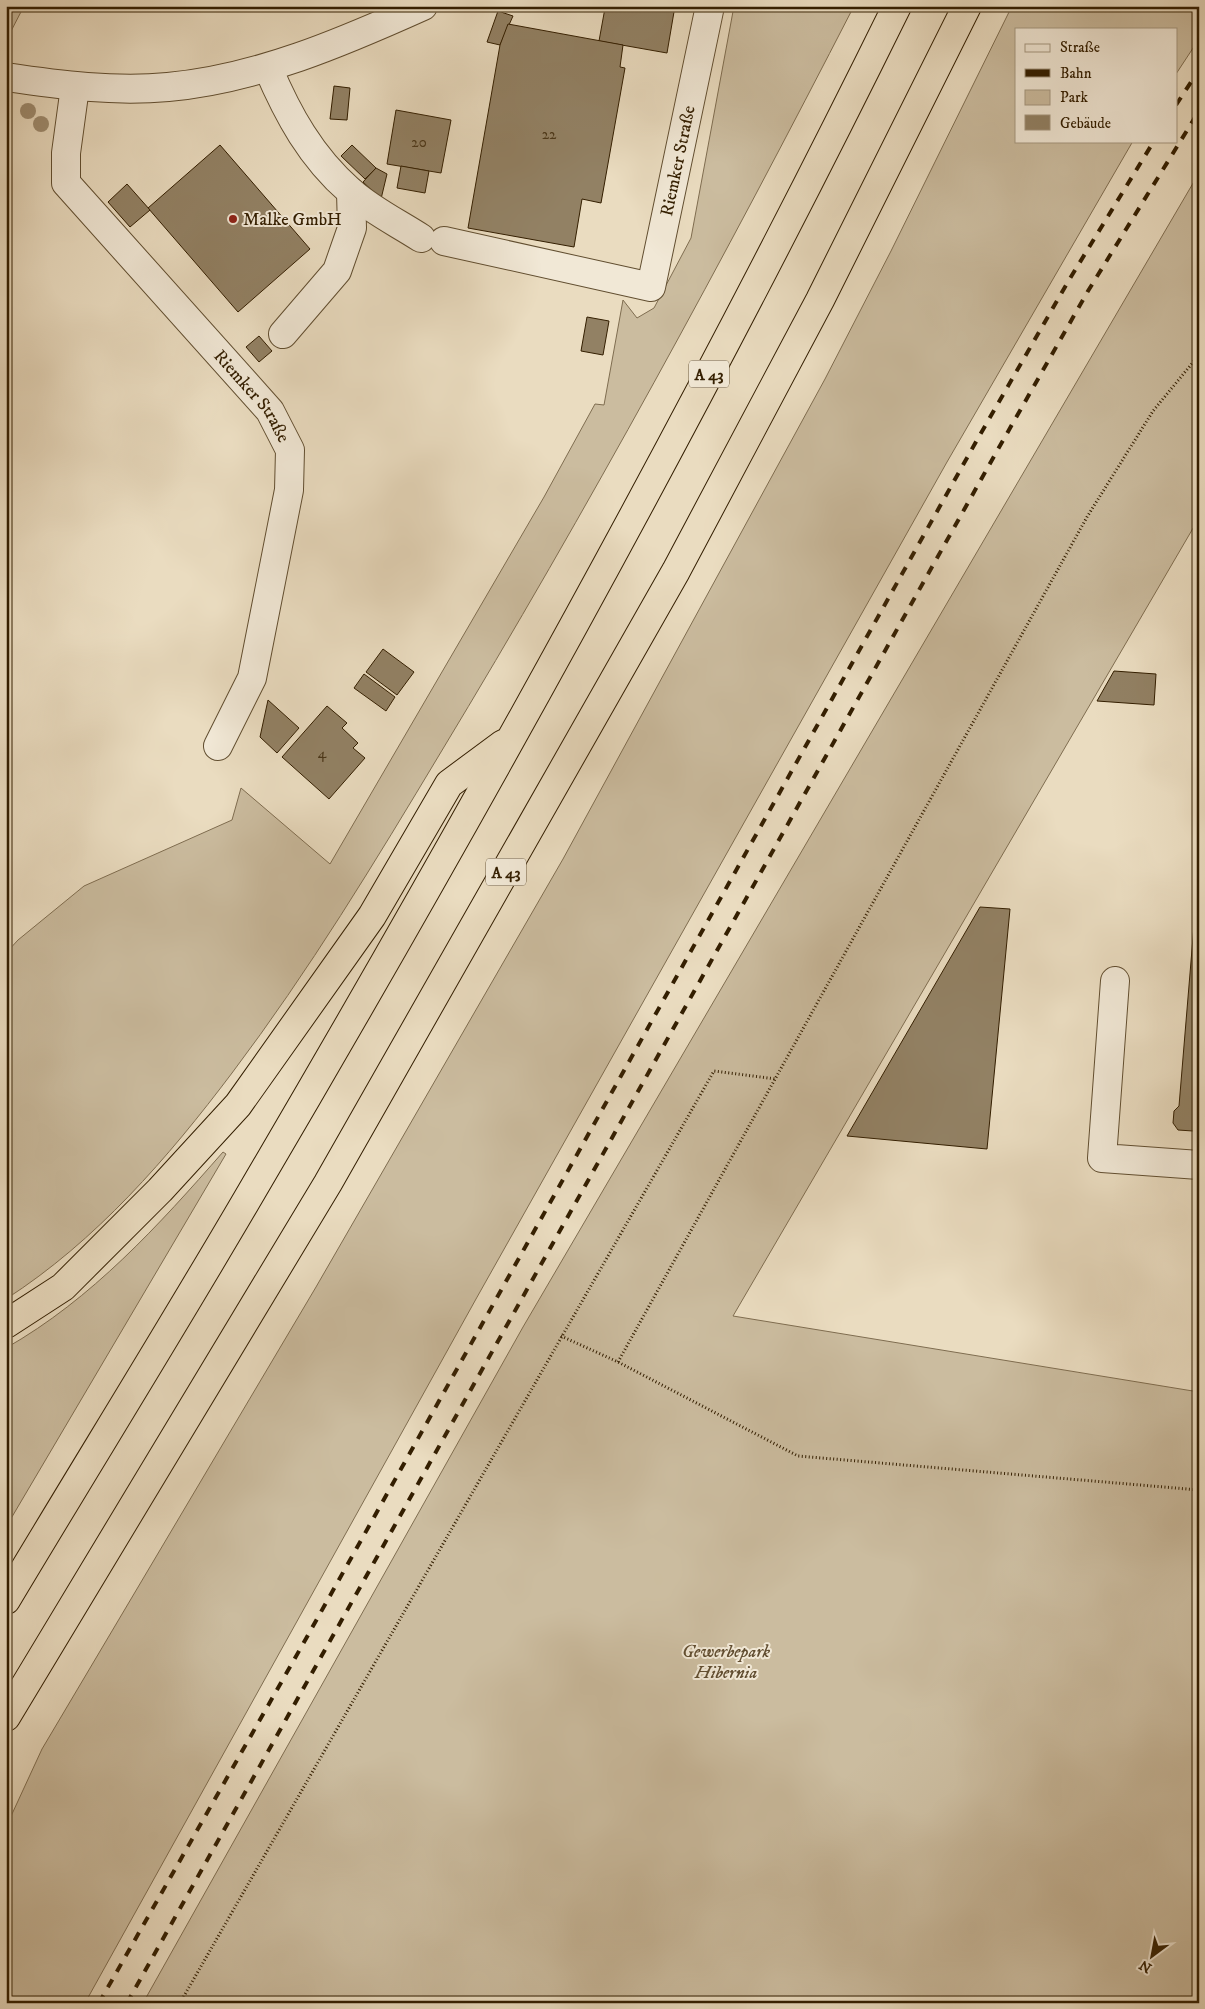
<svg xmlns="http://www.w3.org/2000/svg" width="1205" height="2009" font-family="'IM FELL DW Pica',serif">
<rect width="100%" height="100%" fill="#eadcc0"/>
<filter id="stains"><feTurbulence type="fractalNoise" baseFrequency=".004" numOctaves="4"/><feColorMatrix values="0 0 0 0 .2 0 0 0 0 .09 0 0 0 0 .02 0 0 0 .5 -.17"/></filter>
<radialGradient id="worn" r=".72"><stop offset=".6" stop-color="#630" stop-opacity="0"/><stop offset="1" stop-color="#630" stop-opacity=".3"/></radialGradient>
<g fill="#cbbc9f" stroke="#7f6d50">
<path d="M6,6H24L8,37H6Z"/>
<path d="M734,6H854C724,259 588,509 441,752C375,862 309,971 232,1073C168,1158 96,1241 6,1299V953L18,940L84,886L232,820L241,788L330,864L544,497L595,404L604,405L623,300L637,318L654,308L691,238Z"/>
<path d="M1012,6H1199V39L1176,74V29H1016V141H1133L947,462L476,1299L85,2003H6V1827L42,1749L316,1287L563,859L825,379L891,251Z"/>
<path d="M1199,173V518L733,1316L1199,1392V2003H143L523,1327Z"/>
<path d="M223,1152L226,1154L6,1527V1348C92,1299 159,1225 223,1152Z"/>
</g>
<g fill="#928164" stroke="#331e00">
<path d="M597,6H675L667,53L599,41L605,8Z"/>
<path d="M498,11L513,16L500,45L487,42Z"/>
<path d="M508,24L623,45L620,67L625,68L601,203L582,199L574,247L468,228L500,45Z"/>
<path d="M334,86L350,88L347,120L330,119Z"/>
<path d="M396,110L451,120L441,173L387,164Z"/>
<path d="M220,145L310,249L238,312L148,208Z"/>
<path d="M352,145L376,168L365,179L341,156Z"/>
<path d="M401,166L429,171L425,193L397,188Z"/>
<path d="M376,168L387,174L381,199L363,182Z"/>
<path d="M127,184L150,210L130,227L108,202Z"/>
<path d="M587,317L609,321L603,355L581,351Z"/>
<path d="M259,336L272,351L259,362L246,347Z"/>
<path d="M383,649L414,672L397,695L366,672Z"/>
<path d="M1114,671L1156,674L1154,705L1097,701Z"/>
<path d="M364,674L395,697L386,711L354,688Z"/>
<path d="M268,700L299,728L277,753L260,737Z"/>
<path d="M327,706L347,723L342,728L358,743L353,748L365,758L329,799L282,757Z"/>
<path d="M1199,865V1127L1193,1131L1178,1130L1173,1123L1174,1111L1179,1106Z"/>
<path d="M980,907L1010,909L987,1149L847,1136Z"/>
</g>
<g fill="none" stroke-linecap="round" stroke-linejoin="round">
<g stroke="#614e30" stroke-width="30">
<g id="minor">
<path d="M268,68C288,115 311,157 350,191C371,210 398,223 421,238"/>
<path d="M6,77C60,85 114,92 168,87C257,79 343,42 423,6"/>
<path id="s1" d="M75,87L66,153V183L270,411L290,450L289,490L252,678L218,746"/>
<path id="s2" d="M444,241L651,287L710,6"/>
<path d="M283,334L337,271L352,228L351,192"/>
<path d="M1115,981L1102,1158L1199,1165"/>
</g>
</g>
<g stroke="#331e00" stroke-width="30">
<g id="highway">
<path d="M6,1324L63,1287L160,1190L238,1105L372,916L449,784L503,744"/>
<path d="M6,1600C88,1463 172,1328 252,1191C480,803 698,410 897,6"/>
<path d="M6,1717L328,1183L676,571L820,300L967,6"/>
</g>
</g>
<g stroke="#331e00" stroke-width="3" stroke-dasharray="1 2.5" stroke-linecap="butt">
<path d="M561,1336L618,1362L798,1456L1199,1490"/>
<path d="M618,1362L1087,517L1153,411L1199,355"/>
<path d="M180,2003L714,1071L776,1079"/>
</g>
<use href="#minor" stroke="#f1e8d6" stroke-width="28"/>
<use href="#highway" stroke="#eadcc0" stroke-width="28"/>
<g stroke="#331e00" stroke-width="4" stroke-dasharray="9 9" stroke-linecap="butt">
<path d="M1176,105L1199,70"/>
<path d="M99,2003L303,1644L977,440L1069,280L1154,141"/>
<path d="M127,2003L997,451L1088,291L1199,111"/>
</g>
</g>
<g fill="#9f8d71">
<circle cx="28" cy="111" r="8"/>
<circle cx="41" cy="124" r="8"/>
</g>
<circle fill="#8f2418" stroke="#f1e8d6" stroke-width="2" cx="233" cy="219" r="5"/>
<g text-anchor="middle" stroke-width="4" stroke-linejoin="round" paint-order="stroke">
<g font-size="15" fill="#4b3719">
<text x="549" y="139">22</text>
<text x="419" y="147">20</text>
<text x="322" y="758">4</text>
</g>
<g fill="#f1e8d6" stroke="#6c5b40" stroke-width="1">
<rect x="689" y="360.5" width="40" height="27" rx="4"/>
<rect x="486" y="858.5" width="40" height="27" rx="4"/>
</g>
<g font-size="16" font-weight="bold" fill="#331e00">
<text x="709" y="380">A 43</text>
<text x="506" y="878">A 43</text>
</g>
<g font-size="18" fill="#331e00" stroke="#f1e8d6">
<text dy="6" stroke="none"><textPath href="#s2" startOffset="341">Riemker Straße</textPath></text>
<text dy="6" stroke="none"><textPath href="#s1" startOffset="380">Riemker Straße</textPath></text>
</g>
<g font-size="18" fill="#331e00" stroke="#f1e8d6" text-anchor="start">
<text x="243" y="225">Malke GmbH</text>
</g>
<g font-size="18" font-style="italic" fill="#614d30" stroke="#f1e8d6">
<text x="726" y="1657">Gewerbepark<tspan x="726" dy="21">Hibernia</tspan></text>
</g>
</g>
<rect width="1205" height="2009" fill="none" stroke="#eadcc0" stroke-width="25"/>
<rect x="8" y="8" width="1190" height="1994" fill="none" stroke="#331e00" stroke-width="2.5"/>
<rect x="12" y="12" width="1180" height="1984" fill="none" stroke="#331e00"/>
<rect x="1015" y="28" width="162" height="115" fill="#f1e8d6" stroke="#a59780"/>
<rect x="1025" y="44" width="25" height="8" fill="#f1e8d6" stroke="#a59780"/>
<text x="1060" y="52" font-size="15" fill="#331e00">Straße</text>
<rect x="1025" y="69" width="25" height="8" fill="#331e00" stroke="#a59780"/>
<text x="1060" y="78" font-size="15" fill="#331e00">Bahn</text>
<rect x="1025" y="90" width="25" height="15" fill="#cbbc9f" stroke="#a59780"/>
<text x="1060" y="102" font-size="15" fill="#331e00">Park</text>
<rect x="1025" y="115" width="25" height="15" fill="#928164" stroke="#a59780"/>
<text x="1060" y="128" font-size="15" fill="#331e00">Gebäude</text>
<g transform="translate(1152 1956) rotate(212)" stroke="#f1e8d6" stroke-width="4" paint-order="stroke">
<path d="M0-4L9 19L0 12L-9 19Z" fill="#331e00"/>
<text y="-8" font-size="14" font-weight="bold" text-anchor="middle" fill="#331e00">N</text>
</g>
<rect width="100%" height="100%" filter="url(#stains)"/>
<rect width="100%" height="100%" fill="url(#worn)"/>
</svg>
